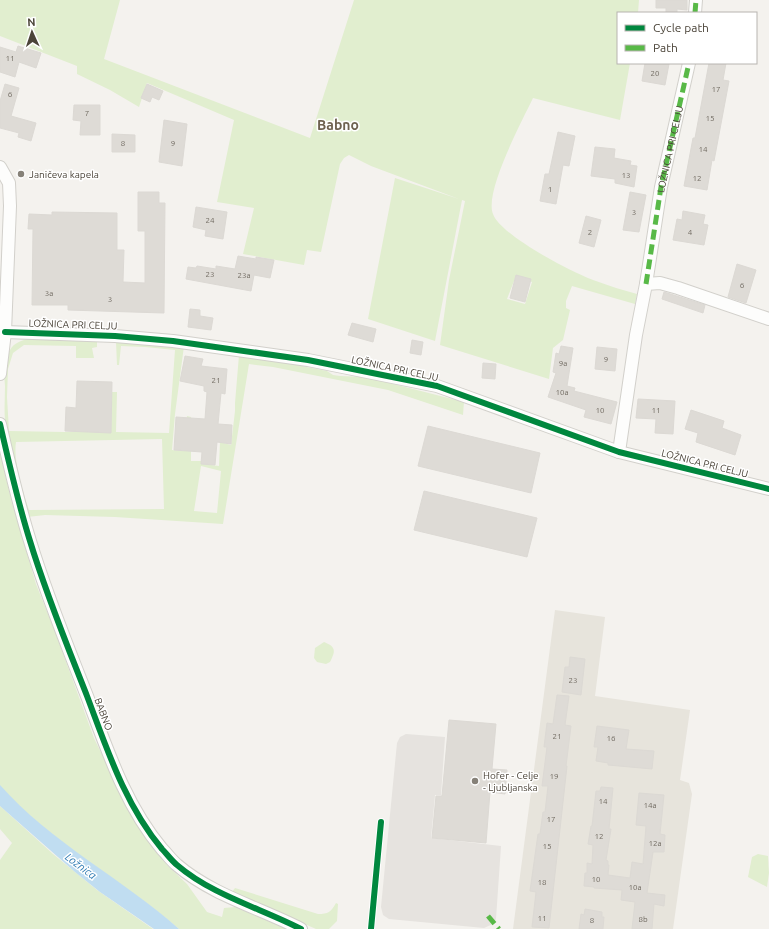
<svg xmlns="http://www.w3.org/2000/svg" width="769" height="929" font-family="Ubuntu,sans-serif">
<rect width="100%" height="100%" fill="#f4f2ee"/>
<path fill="#e7e4dc" d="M555,610L605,617L595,696L690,710L680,780L689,783L692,794L673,929H513Z"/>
<g fill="#e1eecf" fill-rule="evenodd">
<path d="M0,0H120L104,59L310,138L354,0H639L638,13H618V63H630L620,120L533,98C522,121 484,192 493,214C501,236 573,273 596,281C609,286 623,290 637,294L635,304L572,286L566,301V308L570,310L563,340L553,348L549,379L440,345L449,280L465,201L462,200L435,341L368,319L395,178L459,199L371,166L349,155L344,158L340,164L321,252L307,250L304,265L243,254L254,208L217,202L234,120L147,83L139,107L110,90L77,74V66L0,36ZM516,276L532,282L525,304L507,299Z"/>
<path d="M28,339L97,340V347L92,348L94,358H76V346L24,345L13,353L8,369L7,397L9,431L64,432L111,430L112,392H117L116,432L169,433L175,350L145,347L121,346L119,365H117L116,342L184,346L175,414L172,450L184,451L187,416L191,417V461H202L203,464L219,466L220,442L231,445L235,411V403L239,355L297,365L327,371L333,375L340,376L366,377L464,402L463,415L388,390L273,367L249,364L223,524L115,517L45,515L27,517C18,485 7,453 5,420C4,409 5,397 5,386C4,374 3,360 10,350C14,343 20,341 28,339ZM162,439L164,509L29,510C23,492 13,460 16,442ZM201,466L221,471L217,513L194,511Z"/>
<path d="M0,453L12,503L36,584L54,629L94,738L126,805L146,838L167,865L187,884L207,912L222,917L224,908L235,907L287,929H179C121,879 51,843 0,786Z"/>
<path d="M324,642C337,647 335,652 330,662L326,664L317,662L314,658L315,648Z"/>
<path d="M0,806L53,854L97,890L153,929H0V860L12,843L0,829Z"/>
<path d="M758,854L768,856L769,873L767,887L748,877L752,857Z"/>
<path d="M235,888L318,914C328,914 331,912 336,903L338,904L337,921L329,929H316L232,892Z"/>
</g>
<path fill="#e6e3df" d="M406,734L445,737L441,795H435L431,838L501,846L496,919L493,924L484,928L389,919L383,915L381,907L397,743L400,737Z"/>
<path fill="#c0ddf1" d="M0,785C51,843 122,878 179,929H154L100,892L75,872L0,806Z"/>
<g fill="#dedbd6" stroke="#dcd9d4">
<path d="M656,0H687V10L677,9V13H666V8H656Z"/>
<path d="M18,46L41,53L36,68L19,62L15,77L0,72V47L16,52Z"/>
<path d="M645,63L669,64L665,85L642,81Z"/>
<path d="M709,63H726L723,80L729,81L714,161L712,160L707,190L684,186L693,138H695Z"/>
<path d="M5,84L19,88L11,116L36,123L31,141L18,137L19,133L0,128V101Z"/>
<path d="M147,84L163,91L159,100L152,97L150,102L141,98Z"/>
<path d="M74,105H100V135H80L81,121L73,120Z"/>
<path d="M164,120L187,124L182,166L159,162Z"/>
<path d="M558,132L575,136L569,166L563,165L556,204L540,201L545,174H549Z"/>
<path d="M112,134L135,135V152H112Z"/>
<path d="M595,147L615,149L614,158L631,161L630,165L637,166L634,187L615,183V179L591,176Z"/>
<path d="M138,192H159V203H165L164,313L68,310V305H32L33,229H28L29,214L52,215V212L117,213V250H124L123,282L145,283V231H138Z"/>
<path d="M630,192L646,195L639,232L623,230Z"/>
<path d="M196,207L227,212L223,239L205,236L206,230L193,227Z"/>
<path d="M683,211L705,215L703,224L708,225L704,245L673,240L677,219L682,220Z"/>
<path d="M586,216L601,220L594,247L579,243Z"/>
<path d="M238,256L256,259V257L274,260L270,278L254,275L251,291L186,279L188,267L196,268L197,266L216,269V266L235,269Z"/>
<path d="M737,264L756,270L746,303L728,297Z"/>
<path d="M516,275L531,279L525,302L510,298Z"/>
<path d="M664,292L705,305L703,313L662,299Z"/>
<path d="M190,309L200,310V316L213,318L211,330L188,327Z"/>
<path d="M352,323L376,329L373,342L348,335Z"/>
<path d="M412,340L423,342L421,355L410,353Z"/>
<path d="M561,346L573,348L567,386L575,388L574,391L617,402L611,424L584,417L586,410L548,397L556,373L553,372L556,353L559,354Z"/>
<path d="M597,347L617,349L615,371L595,369Z"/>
<path d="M185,356L203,359L201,366L227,369L225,394L221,393L218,424L232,425L231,444L217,442L215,465L201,464L202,452L174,450L176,417L205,419L207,392L204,391V386L180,381Z"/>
<path d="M483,363L496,364L495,379L482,378Z"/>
<path d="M77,381L112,382L111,433L65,431L66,407L76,408Z"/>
<path d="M638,399L675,401L673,434L655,433L656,419L636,418Z"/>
<path d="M691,410L724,421L722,428L741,435L735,455L696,442L698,433L685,429Z"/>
<path d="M428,426L540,453L531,493L418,466Z"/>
<path d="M424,491L537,518L527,557L414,530Z"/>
<path d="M570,657L585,659L581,695L562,692L565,667H569Z"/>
<path d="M557,695L569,696L565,725L571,726L566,766H567L549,928L532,927L536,892L530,891L538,834H540L543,812H545L548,786H542L547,747H544L547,723L553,724Z"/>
<path d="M449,720L496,724L492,769L507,770L505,794L490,792L486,843L432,838L436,796H442Z"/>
<path d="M597,726L629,730L626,749L654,751L652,769L608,765V763L596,761L598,747H594Z"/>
<path d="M601,787L613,788L609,829H611L606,860L608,861V865H609L608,875L630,878L632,862L643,864L646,826L636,825L639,793L664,795L660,834L665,835L664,852H653L647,893L665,895L664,906L654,904L652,929H632L635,902L621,900L622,890L594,888V887L584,886L585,873H587V863L592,864L593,845L588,844L591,826H592L596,791H600Z"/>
<path d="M585,909L602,912V917H604L603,929H579L581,914L584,915Z"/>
</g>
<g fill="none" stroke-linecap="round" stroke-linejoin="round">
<g stroke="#d2d0cb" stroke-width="14">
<g id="street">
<path d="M695,13L696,0"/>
<path d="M0,167L9,183L10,206L5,332L0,374"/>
<path id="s1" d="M646,284L661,187L689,63"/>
<path d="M5,332L115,336L173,341L308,360L437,386L619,452L769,489"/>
<path d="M0,424C9,463 18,503 30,541C46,594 67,645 87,696C107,749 125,805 162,849C167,854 171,860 177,865C212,895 260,908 301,929"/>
<path d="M619,452L636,335L646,284L660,283L678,288L769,319"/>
</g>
</g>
<use href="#street" stroke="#fdfdfc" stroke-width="12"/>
<g stroke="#58b947" stroke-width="5" stroke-dasharray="10 5" stroke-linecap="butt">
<path d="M695,13L696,0"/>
<path d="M646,284L661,187L689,63"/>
<path d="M488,916L499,929"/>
</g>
<g stroke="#fff" stroke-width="8">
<g id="cycleway">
<path d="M5,332L115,336L173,341L308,360L437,386L619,452L769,489"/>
<path d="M0,424C9,463 18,503 30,541C46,594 67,645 87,696C107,749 125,805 162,849C167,854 171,860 177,865C212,895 260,908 301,929"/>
<path d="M371,929L381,822"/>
</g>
</g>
<use href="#cycleway" stroke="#00873e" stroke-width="6"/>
</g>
<g fill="#868178" stroke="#fff" stroke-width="1.5">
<circle cx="21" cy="174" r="4"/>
<circle cx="475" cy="781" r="4"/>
</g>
<g text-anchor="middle" stroke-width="3" stroke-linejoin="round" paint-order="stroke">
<g font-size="8" fill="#706a61">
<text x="10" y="61">11</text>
<text x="655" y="76">20</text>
<text x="716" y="92">17</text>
<text x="10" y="97">6</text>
<text x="87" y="116">7</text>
<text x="710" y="121">15</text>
<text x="123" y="146">8</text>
<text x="173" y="146">9</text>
<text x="703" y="152">14</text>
<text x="626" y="178">13</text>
<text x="697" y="181">12</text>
<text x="550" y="192">1</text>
<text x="634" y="215">3</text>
<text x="210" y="223">24</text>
<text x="590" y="235">2</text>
<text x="690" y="235">4</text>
<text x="210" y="277">23</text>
<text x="244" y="278">23a</text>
<text x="742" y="288">6</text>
<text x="49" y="296">3a</text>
<text x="110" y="302">3</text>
<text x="606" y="362">9</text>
<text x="563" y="366">9a</text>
<text x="216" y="383">21</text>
<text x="562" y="395">10a</text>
<text x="600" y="413">10</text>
<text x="656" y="413">11</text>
<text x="573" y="683">23</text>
<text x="557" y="739">21</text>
<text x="611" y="741">16</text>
<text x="554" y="779">19</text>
<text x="603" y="804">14</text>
<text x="650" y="808">14a</text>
<text x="551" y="822">17</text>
<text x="599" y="839">12</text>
<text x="655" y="846">12a</text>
<text x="547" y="849">15</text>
<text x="596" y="882">10</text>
<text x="542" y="885">18</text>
<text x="635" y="890">10a</text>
<text x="542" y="921">11</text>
<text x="643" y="922">8b</text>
<text x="592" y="923">8</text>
</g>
<g font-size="10" fill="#4b4439" stroke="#fff">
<text dy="4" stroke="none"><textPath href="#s1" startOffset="137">LOŽNICA PRI CELJU</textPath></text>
<text transform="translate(73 324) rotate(2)" y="4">LOŽNICA PRI CELJU</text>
<text transform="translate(395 368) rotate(12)" y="4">LOŽNICA PRI CELJU</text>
<text transform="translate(705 463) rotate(14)" y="4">LOŽNICA PRI CELJU</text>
<text transform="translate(104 714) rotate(69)" y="4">BABNO</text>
</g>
<g font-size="10" fill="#4b4439" stroke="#fff" text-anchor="start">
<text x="29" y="178">Janičeva kapela</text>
<text x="483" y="779">Hofer - Celje<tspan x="483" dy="12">- Ljubljanska</tspan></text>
</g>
<g font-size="11" font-style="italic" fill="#2e7ab2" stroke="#fff">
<text transform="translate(81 866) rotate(37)" y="4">Ložnica</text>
</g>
<g font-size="14" font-weight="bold" fill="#6e6250" stroke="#fff">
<text x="338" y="130">Babno</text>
</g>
</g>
<rect x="617" y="12" width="140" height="52" fill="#ffffff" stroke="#b7b4b0"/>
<rect x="625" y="25" width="20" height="6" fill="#00873e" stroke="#b7b4b0"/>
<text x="653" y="32" font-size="12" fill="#4b4439">Cycle path</text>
<rect x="625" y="45" width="20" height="6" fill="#58b947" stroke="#b7b4b0"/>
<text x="653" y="52" font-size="12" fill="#4b4439">Path</text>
<g transform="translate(32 32) rotate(357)" stroke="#ffffff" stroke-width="3" paint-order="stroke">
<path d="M0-3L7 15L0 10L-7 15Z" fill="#4b4439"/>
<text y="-6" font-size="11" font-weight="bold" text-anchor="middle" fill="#4b4439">N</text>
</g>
</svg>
